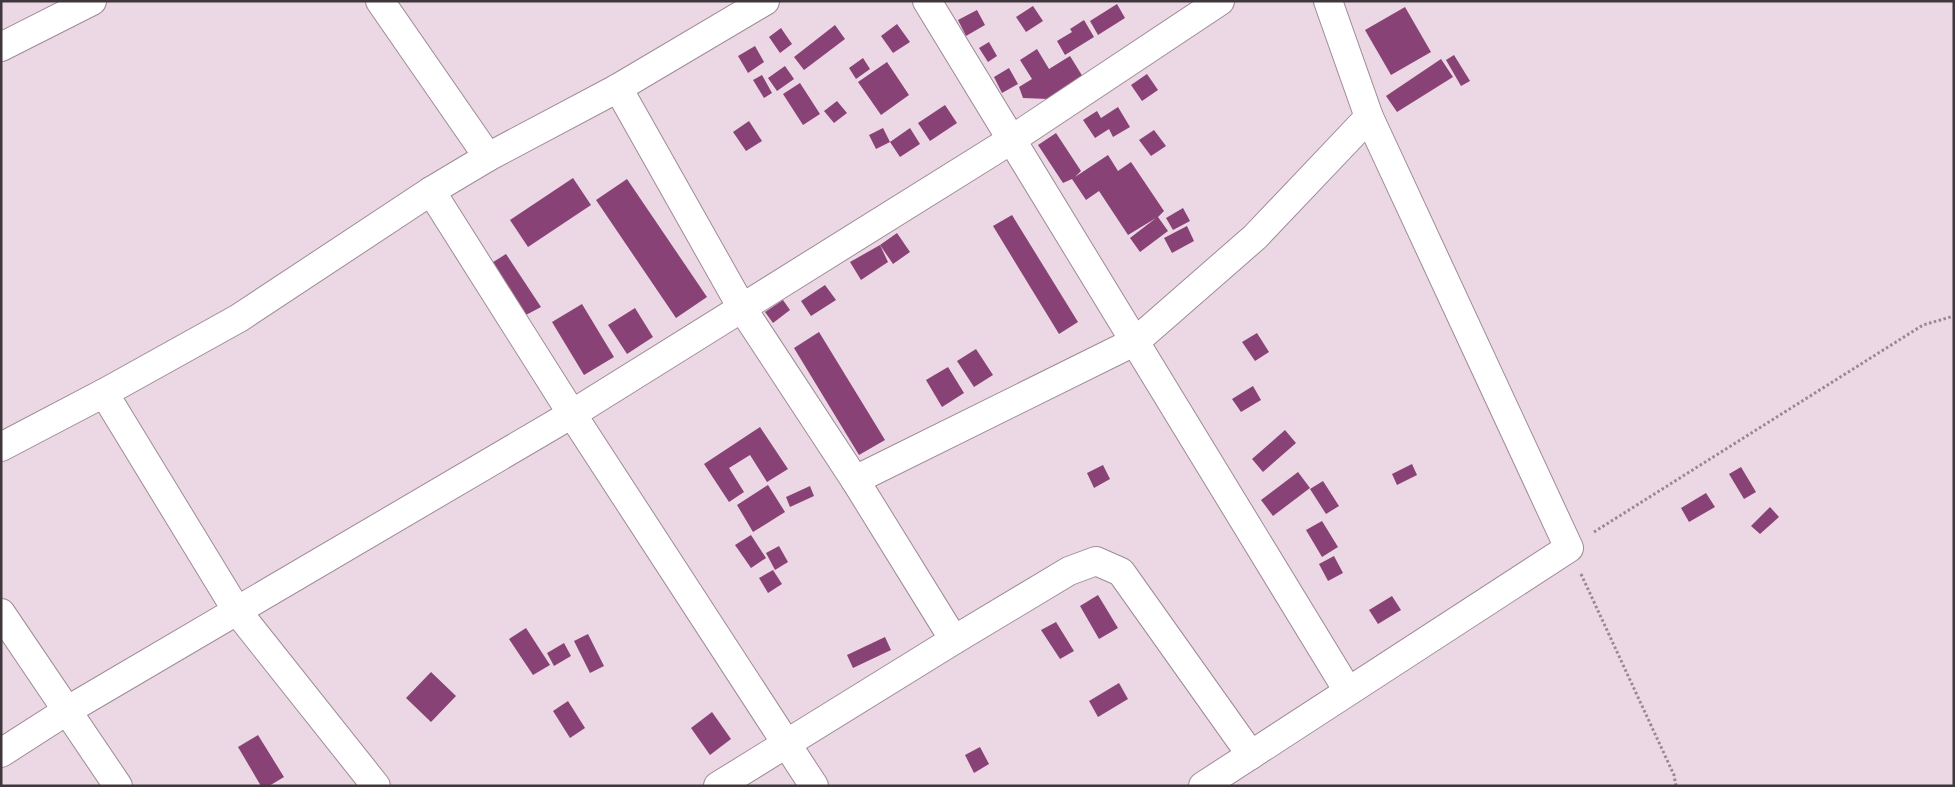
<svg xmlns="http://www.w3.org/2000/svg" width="1955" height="787" font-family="Lora,serif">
<rect width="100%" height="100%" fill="#ecd8e5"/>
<g fill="#894275">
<path d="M1117,4L1125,18L1098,35L1090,21Z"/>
<path d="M1033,6L1043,21L1026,32L1016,17Z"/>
<path d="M1405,7L1431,52L1391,75L1365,30Z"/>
<path d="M977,10L985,25L966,36L958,20Z"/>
<path d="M1084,20L1094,37L1065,55L1057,41L1072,32L1070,29Z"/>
<path d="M897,24L910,42L893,53L881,36Z"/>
<path d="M835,25L845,39L804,70L794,57Z"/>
<path d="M781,28L792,44L780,53L769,37Z"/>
<path d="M989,42L997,56L988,62L979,48Z"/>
<path d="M755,46L764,62L748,73L738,56Z"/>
<path d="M1037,49L1049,69L1070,56L1083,77L1048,99L1023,98L1019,87L1032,79L1020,60Z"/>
<path d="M1454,55L1470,81L1461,86L1446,60Z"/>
<path d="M863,58L870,69L856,79L849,68Z"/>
<path d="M1441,59L1453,77L1397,112L1386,96Z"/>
<path d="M887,62L909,95L881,115L858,82Z"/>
<path d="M785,66L794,79L777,91L768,78Z"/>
<path d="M1009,68L1018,84L1002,93L994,77Z"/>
<path d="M1147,74L1158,90L1142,101L1131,85Z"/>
<path d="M762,75L772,93L764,98L753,80Z"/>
<path d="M800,83L820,114L803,125L783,94Z"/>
<path d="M837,101L847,113L834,123L824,111Z"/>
<path d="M945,105L957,123L930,141L918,123Z"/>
<path d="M1118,107L1130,127L1113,137L1109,129L1095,138L1083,120L1097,111L1101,118Z"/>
<path d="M749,121L762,141L746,151L733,132Z"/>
<path d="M883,128L890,142L876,149L869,135Z"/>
<path d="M910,128L920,144L900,157L890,142Z"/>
<path d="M1154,130L1166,146L1151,156L1139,140Z"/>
<path d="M1056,133L1081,171L1075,177L1108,155L1118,171L1131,162L1164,211L1158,217L1168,231L1140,252L1130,238L1156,218L1128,235L1099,191L1086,200L1072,179L1063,183L1038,145Z"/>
<path d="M573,178L591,205L528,247L510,220Z"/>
<path d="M627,179L707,297L676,318L596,200Z"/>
<path d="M1183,208L1190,221L1173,230L1166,218Z"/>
<path d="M1012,215L1078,322L1059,334L993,226Z"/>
<path d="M1187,226L1194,241L1172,253L1164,238Z"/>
<path d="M897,233L910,252L893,264L880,245Z"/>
<path d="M880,245L888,262L861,280L850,262Z"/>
<path d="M506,254L541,307L524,316L490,264Z"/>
<path d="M825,285L836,300L811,316L801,301Z"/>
<path d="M783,300L790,310L773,323L765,312Z"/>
<path d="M582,304L614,357L584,375L552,322Z"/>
<path d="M635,308L653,337L627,354L608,325Z"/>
<path d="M819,332L885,440L859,455L794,348Z"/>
<path d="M1257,333L1269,352L1255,361L1242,342Z"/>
<path d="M976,349L993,375L974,387L957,361Z"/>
<path d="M948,367L964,393L942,407L926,380Z"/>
<path d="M1253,386L1261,400L1241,412L1232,399Z"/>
<path d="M760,427L788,469L767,482L750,455L729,468L744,492L729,502L704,464Z"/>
<path d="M1285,430L1296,443L1263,472L1252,459Z"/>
<path d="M1412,464L1417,475L1397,485L1392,474Z"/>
<path d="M1103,465L1110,479L1094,488L1087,473Z"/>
<path d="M1741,467L1756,492L1744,499L1729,474Z"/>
<path d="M1298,472L1310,488L1273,516L1261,500Z"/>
<path d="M1323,481L1339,506L1326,514L1310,489Z"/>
<path d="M768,485L785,512L753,532L737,505Z"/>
<path d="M810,486L814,496L790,507L786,497Z"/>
<path d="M1706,493L1715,507L1689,522L1681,508Z"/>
<path d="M1770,507L1779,517L1760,534L1751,526Z"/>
<path d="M1322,521L1338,547L1322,557L1306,530Z"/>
<path d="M751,535L766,558L751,568L735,545Z"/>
<path d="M779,546L788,562L775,570L766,553Z"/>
<path d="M1334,556L1343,573L1328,581L1319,564Z"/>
<path d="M773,570L782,584L768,593L759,578Z"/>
<path d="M1098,595L1118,628L1099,639L1080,606Z"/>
<path d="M1392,596L1401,610L1378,624L1369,610Z"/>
<path d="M1056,622L1074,651L1060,659L1041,630Z"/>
<path d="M526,628L550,665L533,675L509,639Z"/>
<path d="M588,634L604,666L590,673L574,641Z"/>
<path d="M885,637L891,650L853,668L847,655Z"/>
<path d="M564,643L571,656L554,666L547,653Z"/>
<path d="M431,672L456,696L431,722L406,698Z"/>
<path d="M1119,683L1128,699L1098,717L1089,701Z"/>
<path d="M568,701L585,728L570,738L553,711Z"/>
<path d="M712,712L731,739L710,755L691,728Z"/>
<path d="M258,735L284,777L269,786H261L238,747Z"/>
<path d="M980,747L989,764L974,773L965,755Z"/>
</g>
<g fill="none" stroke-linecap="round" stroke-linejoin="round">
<g stroke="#9e8b97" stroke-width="30">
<g id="street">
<path d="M380,1L488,157"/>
<path d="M927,1L1348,691"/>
<path d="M1,47L92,1"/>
<path d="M618,88L742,308L855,480L954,640"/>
<path d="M431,191L572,414L814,786"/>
<path d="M104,393L237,611L376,786"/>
<path d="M1,447L104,393L239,318L431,191L488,157L618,88L765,1"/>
<path d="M855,480L1136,341L1255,237L1369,117"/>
<path d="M1,613L118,786"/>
<path d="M1,753L68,710L572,414L1011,140L1220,1"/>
<path d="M718,786L954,640L1069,571L1096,561L1121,572L1251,755"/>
<path d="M1203,786L1569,548L1369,117L1328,1"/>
</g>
</g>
<g stroke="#978992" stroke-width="3" stroke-dasharray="2.5 2.5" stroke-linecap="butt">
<path d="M1594,532L1923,325L1954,316"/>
<path d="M1581,574L1674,775L1676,786"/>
</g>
<use href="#street" stroke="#fff" stroke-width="28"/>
</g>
<rect width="1955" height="787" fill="none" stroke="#3f373c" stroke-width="5"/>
</svg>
